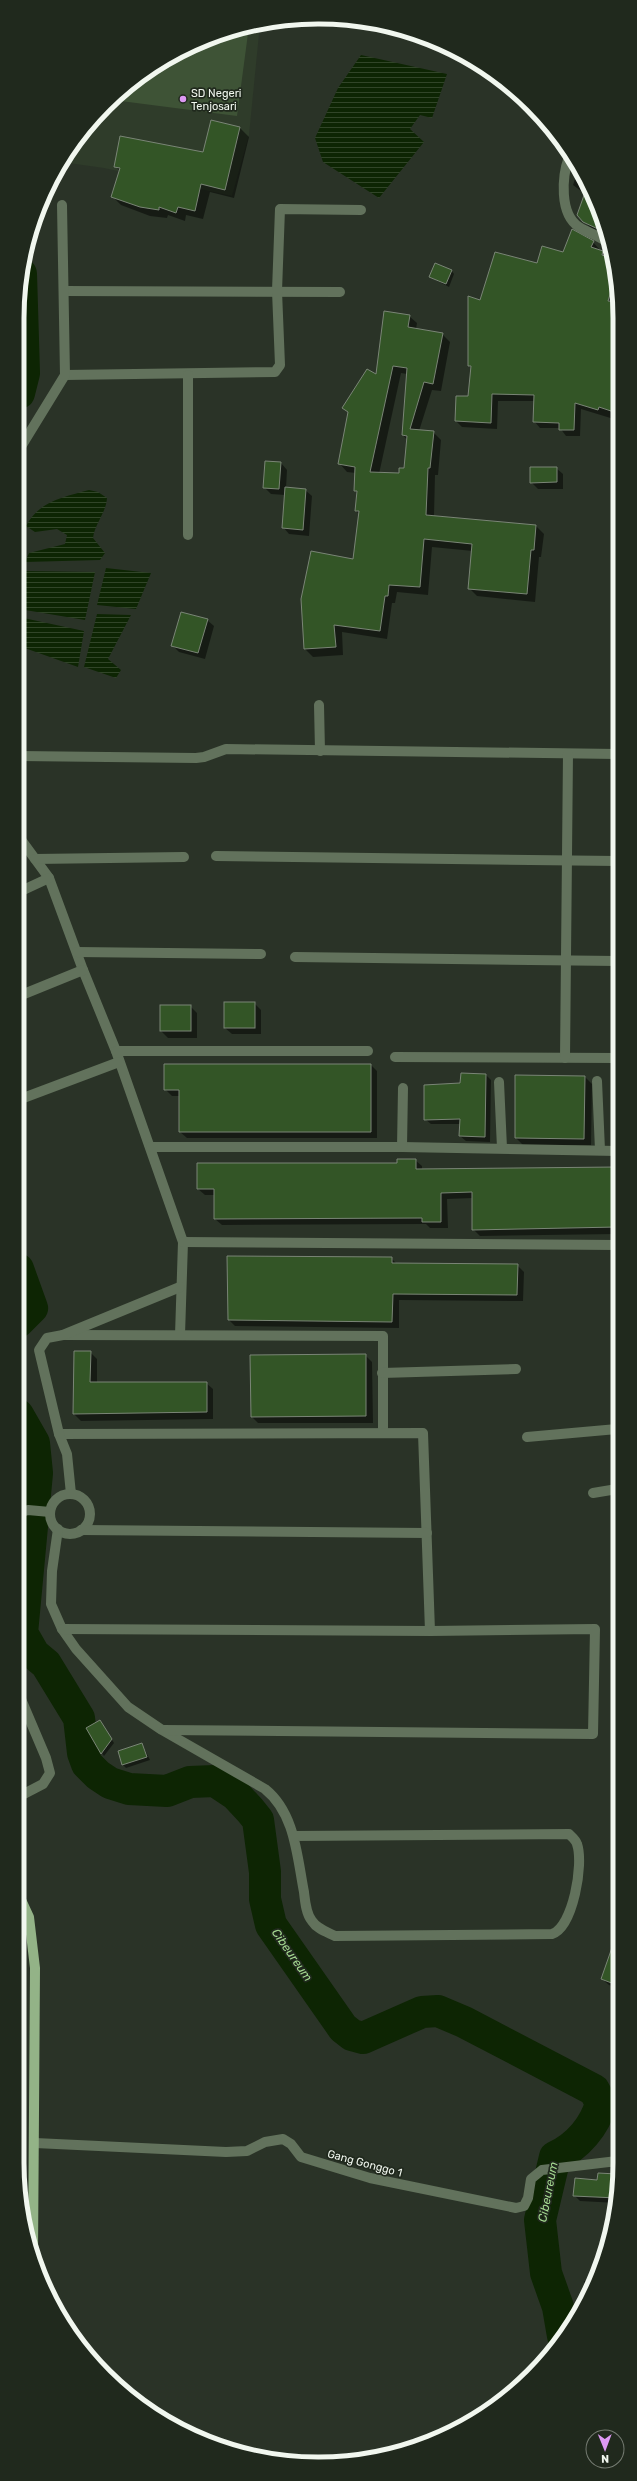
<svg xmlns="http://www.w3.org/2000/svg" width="637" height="2481" font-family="Rubik,sans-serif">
<defs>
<pattern id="water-rules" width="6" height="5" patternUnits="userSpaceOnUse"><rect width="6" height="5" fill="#0d2503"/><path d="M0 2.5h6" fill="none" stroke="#314528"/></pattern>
</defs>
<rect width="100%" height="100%" fill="#2a3327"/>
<path fill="#2f3c2a" d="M260,24L249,135L232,196L104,168L61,162L92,120L135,79L185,48L241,27Z"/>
<path fill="#3e5336" d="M249,26L237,116L113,100C149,66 200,34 249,26Z"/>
<g fill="url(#water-rules)">
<path d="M361,55L447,74L432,118L420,115L410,129L424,142L379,198L323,162L315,138L338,88Z"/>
<path d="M89,490L98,492L107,498C106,513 95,523 93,538L105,553L100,560L25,562L29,553L65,544L67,535L57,529L35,532L26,526C39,501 64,497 89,490Z"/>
<path d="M106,568L151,573L136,609L97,605Z"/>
<path d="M21,571L95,572L85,620L19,609Z"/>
<path d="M97,614L131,615L108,659L121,670L116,678L84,667Z"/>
<path d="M19,617L84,631L78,667L19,646Z"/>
</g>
<g fill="#0007" fill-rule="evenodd">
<path d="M212,121L240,128L249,137L234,198L210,192L203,219L186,215L185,221L168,215L167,218L150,216L121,205L112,196L120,171L115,166L204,153Z"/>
<path d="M574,165L589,185L604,235L591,228L578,215L585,194L573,185L577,173L573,169Z"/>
<path d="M593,242L599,249V251L610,255L617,279V420L581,409L580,436H566L560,428H540L534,421L535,401H498L497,429L462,427L456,421L469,397L472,369L469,366L480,301L538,264Z"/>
<path d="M451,270L454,274L449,287L430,277Z"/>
<path d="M409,316L417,323L416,329L442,334L450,342L441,391L432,390L419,431L433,432L441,440L438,475H435L434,516L536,526L544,534L541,557H539L535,602L477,596L469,588L473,551L432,547L428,595L397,592L395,603H392L387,639L342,632L343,655L313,657L305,649L354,560L360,515L356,511V473L347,472L340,464L349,413L343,408L377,376ZM401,373L407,374L403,435L407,440L405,469L399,474H379Z"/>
<path d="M281,463L287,470L286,488L305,490L312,496L309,536L289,534L283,527L285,495L271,494L264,487Z"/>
<path d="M556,468L563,474V489H538L531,482Z"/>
<path d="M207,620L214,626L205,659L179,652L172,645Z"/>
<path d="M254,1003L261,1010V1034H232L225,1028Z"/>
<path d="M190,1006L197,1013V1038H168L161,1031Z"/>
<path d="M371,1065L377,1071V1138H187L180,1132V1096H172L165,1089Z"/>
<path d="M462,1074L486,1075L491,1080L490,1142L466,1141L460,1136L461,1124H431L425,1119L461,1084Z"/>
<path d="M585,1077L592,1084L591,1145H523L516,1138Z"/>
<path d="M616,1078H617V1140V1139Z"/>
<path d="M415,1160L422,1166V1170L617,1168V1234L480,1236L473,1229V1198L447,1199L448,1228H430L426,1224L222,1225L215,1219V1195H205L198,1189L398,1164Z"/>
<path d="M391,1258L397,1264L517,1265L524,1272L523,1301L399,1300V1328L235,1326L229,1320Z"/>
<path d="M90,1352L97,1359V1383H206L213,1389V1419L81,1421L74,1414Z"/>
<path d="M365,1355L372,1362L373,1423H258L252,1417Z"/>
<path d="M18,1542L21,1545L18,1576Z"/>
<path d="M100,1721L114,1743L104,1756L87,1728Z"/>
<path d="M142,1744L150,1760L126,1768L123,1765Z"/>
<path d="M614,1945L617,1946V1988L609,1985L602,1979Z"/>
<path d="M615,2058L617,2059V2084L614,2080Z"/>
<path d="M617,2127V2141L615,2138Z"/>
<path d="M599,2174L617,2175V2203L580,2201L574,2195L598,2181Z"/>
<path d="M595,2280L586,2299L584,2281Z"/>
</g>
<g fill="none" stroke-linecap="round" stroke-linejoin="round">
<g stroke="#0d2503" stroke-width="32">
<path d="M19,393L24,373L21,274"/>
<path d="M18,1322L32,1308L18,1269"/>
<path d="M18,1415L34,1443L37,1473L22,1633L34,1654L46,1664L79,1718L83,1753L87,1764L98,1775L110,1783L129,1789L167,1791L190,1782L215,1781L236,1795L250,1810L258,1820L265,1872V1899L271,1925L343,2028L352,2035L363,2038L422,2012L438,2011L464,2022L594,2090L601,2103C595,2126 578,2146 555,2157L540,2220L546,2273L558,2307L563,2336"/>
</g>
</g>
<g fill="#335526" stroke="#7a8576" fill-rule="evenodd">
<path d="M211,120L240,127L225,190L201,184L195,211L178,207L176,213L159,207V210L140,207L111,197L120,168L114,167L120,136L203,152Z"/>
<path d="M588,184L600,223L598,229L583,222L577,215Z"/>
<path d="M572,229L594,241L591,247L603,251L602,255L611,258L616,275L608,301L617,302V413L599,407L598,410L575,403L574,430H559V423L533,422L534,395L492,394L491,423L455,421L456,396H468L471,366H468V296L480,300L495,252L537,263L542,246L563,252Z"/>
<path d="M435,263L452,270L446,284L429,277Z"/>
<path d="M384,311L410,315L408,327L443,333L433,384L424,382L410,429L434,431L430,468H428L426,515L536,525L534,550H531L527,594L468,589L472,544L424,539L420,587L389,585L388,596H385L380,631L334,625L336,647L304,649L301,599L311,551L353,559L359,511H355L357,491H354L355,467L338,464L348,412L342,408L367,369L376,374ZM393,366L407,368L402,435L407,436L404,468H399V473L370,472Z"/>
<path d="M265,461L281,462L279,489L263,488Z"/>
<path d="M530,467H557V482L530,483Z"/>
<path d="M285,487L306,489L303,530L282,528Z"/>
<path d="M181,612L208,619L198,653L171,646Z"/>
<rect x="224" y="1002" width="31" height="26"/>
<rect x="160" y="1005" width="31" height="26"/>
<path d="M164,1064H371V1132H179V1090H164Z"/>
<path d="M461,1073L486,1074L485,1137L459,1136L460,1119L424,1120V1085L460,1083Z"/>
<path d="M515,1075L585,1076L584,1139L515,1138Z"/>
<path d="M397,1159H416V1169L617,1167V1227L472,1230V1192L441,1193V1222H422V1218L214,1219V1189H197V1163H397Z"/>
<path d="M227,1256L392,1257V1263L518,1264L517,1295L393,1294L392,1322L228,1320Z"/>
<path d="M74,1351H91L90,1382H207V1412L73,1414Z"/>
<path d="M366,1354V1416L251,1417L250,1355Z"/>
<path d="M100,1720L112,1739L101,1754L86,1728Z"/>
<path d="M142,1743L147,1757L122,1765L118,1751Z"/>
<path d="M615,1939H617V1985L601,1979Z"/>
<path d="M598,2173L617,2174V2198L573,2196L575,2178L597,2180Z"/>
</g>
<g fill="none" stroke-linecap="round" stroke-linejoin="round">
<path stroke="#62725c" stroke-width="10" d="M18,1797L43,1784L50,1773L46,1758L18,1692"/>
<g stroke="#62725c" stroke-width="10">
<path d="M569,157C562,176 559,214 579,227C587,232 597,235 606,241"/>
<path d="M64,291L340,292"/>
<path d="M65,375L275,372L280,365L277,291L280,209L361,210"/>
<path d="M19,450L65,375L62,205"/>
<path d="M188,535V375"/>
<path d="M319,705L320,751"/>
<path d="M19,756L196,758L204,757L226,749L617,754"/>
<path d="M19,837L49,878L83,970L116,1051L183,1242L180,1335"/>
<path d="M216,856L617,861"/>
<path d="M35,859L184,857"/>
<path d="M19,892L49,878"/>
<path d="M77,952L261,954"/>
<path d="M295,957L617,961"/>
<path d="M19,996L83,970"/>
<path d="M116,1051H368"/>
<path d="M395,1057L617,1058"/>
<path d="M565,1058L568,754"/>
<path d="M597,1081L600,1150"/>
<path d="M499,1082L502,1148"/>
<path d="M18,1100L119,1062"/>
<path d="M151,1147H402L617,1151"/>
<path d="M402,1147L403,1088"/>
<path d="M183,1242L617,1245"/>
<path d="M63,1335L383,1336V1433"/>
<path d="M382,1373L516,1369"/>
<path d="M59,1434L423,1433L430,1631"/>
<path d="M527,1437L617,1429"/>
<path d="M593,1493L617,1489"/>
<path d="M71,1494L67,1454L59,1434L39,1350L47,1338L63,1335L180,1287"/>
<circle cx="70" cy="1514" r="20"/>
<path d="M18,1513L28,1510L50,1512"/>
<path d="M58,1529L52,1571L51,1604L62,1629L76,1649L128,1707L162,1730L265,1789C295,1813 297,1856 304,1892C305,1901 306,1914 312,1921C317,1929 327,1932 335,1936L552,1934C573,1927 584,1864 577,1844C576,1840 572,1837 569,1834L293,1836"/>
<path d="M81,1530L427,1533"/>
<path d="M62,1629L430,1631L595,1629L593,1734L164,1730"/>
<path d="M35,2143L226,2152L247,2151L265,2142L283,2139L291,2144L301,2157L370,2178L516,2208L524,2206L528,2198L531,2179L542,2170L617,2161"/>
</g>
<path stroke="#93b387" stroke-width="10" d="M17,1891L29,1917L35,1968L33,2255"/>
</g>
<circle fill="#dd99f3" stroke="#20291d" stroke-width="1.5" cx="183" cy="99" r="4"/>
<g text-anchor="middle" stroke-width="3.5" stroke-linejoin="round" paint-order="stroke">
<g font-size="11" fill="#f1f7ef" stroke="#20291d" text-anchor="start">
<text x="191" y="97">SD Negeri<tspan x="191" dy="13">Tenjosari</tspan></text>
</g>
<g font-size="11" fill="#f1f7ef" stroke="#20291d">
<text transform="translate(365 2163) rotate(15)" y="4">Gang Gonggo 1</text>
</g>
<g font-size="12" font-style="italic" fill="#a5da91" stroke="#20291d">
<text transform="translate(292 1955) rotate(55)" y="4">Cibeureum</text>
<text transform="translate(548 2192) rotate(-79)" y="4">Cibeureum</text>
</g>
</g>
<path d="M0 0H637V2481H0ZM318 24H319A294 294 0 0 1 613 318V2163A294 294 0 0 1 319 2457H318A294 294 0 0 1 24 2163V318A294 294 0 0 1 318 24Z" fill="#20291d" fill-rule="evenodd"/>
<path fill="none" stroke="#f1f7ef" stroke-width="5" d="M318 24H319A294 294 0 0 1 613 318V2163A294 294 0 0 1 319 2457H318A294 294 0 0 1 24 2163V318A294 294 0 0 1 318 24Z"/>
<g transform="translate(605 2449) rotate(179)"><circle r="19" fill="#20291d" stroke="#747b71"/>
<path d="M0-3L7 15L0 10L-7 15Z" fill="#dd99f3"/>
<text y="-6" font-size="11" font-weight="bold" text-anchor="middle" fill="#f1f7ef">N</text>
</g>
</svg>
